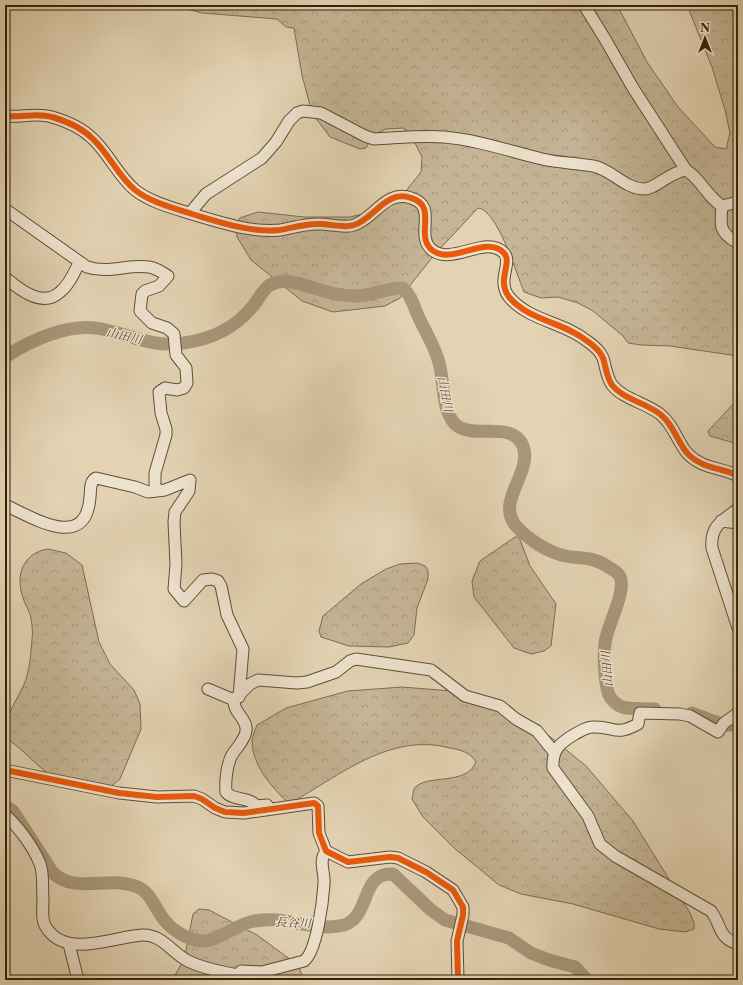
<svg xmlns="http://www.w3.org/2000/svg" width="743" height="985" font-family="'Libre Caslon Text','Noto Serif JP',serif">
<defs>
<pattern id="forest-crowns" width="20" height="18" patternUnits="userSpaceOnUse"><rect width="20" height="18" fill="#c5b596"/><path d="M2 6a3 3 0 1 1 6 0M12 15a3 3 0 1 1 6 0" fill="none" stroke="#aa9b80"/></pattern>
</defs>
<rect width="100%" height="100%" fill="#e3d3b3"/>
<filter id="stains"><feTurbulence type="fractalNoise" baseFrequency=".005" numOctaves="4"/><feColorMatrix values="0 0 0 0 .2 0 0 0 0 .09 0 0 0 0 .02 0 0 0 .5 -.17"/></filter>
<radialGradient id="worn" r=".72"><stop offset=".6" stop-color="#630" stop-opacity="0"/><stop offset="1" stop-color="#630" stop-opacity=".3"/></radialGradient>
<g fill="url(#forest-crowns)" stroke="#7d6c50">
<path d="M172,5H617L647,62L678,107L715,147L726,149L730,133L725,110L712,67L687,5H738V356L670,346L641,345L628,343L623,336L593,311L578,303L558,297L541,298L524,292C517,275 497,209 478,208L435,254L400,298L385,306L333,312L302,301L251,260L237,237L236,224L240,218L258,212L304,217H350L385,209L405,192L421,172L422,157L411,135L403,128L386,129L373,135L366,148L360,149L330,137L312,113L302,75L294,28L286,27L277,19L202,13Z"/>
<path d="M738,399V444L710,436L708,431Z"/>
<path d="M515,537H519L530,566L556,604L551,646L544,651L531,654L514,648L474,597L472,581L480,561Z"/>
<path d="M48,549L66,553L82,565L99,642L110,664L134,690L140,704L141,729L120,779L109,788C97,786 66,784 57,779C38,769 25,750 7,739C0,719 20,698 26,679C30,667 31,652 32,639C33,633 32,624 31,618C30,611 25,605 23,598C15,575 23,553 48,549Z"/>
<path d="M418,563L425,566L428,570V579L417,608L414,635L408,643L389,647L349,646L321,637L319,631L323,616L361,584L386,569L400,564Z"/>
<path d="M402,687L452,691L537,726L586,766L633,821L690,913L694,923V929L685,932L659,929L573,904L521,894L499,885L453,847L423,817L412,799C413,796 413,792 414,789C424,773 466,787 476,762C470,752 461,750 450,748C390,732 339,776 289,804C272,787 252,766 252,740C253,735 255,729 257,725L286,708L348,691Z"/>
<path d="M199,909L209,910L257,935L298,965L304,980H172L184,960L193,914Z"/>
</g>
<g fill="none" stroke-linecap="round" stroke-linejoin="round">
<g stroke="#a89779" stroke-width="13">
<path d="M5,357C31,340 70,322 102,329C131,335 152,348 184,343C213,339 235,328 253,306C259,299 263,289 270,285C287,275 315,290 332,293C341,295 355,297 365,295C378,293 390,288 403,288C413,297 414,309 420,320C427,335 437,350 440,367C444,385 442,410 455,424C473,441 512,419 523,446C533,473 495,501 516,526C525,536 540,547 553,552C573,562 587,552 610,568C613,570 617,572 619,575C628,588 609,622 606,638C603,650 604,683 609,695C611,700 617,705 622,707C631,710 645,708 655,709"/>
<path d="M692,713L724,725H738"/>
<path d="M5,806L13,811L53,873C75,894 108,876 135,886C149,890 154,906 162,917C170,929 186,939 200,941C212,944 237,925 250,922C281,913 314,933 344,925C371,917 360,872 393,874L431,910L445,920L509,938L531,953L549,960L575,967L587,980"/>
</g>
<g stroke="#604e34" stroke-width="13">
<g id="minor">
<path d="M584,5L605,39L633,88L686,170C701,179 707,197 722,206L738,202"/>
<path d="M5,116C21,118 36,112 52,117C66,121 82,128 93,139C109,154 118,176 135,190C150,202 173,208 192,214C219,222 251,233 280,230C292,228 304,224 317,224C329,223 343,229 354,225C374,219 386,189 411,198C439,206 414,235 432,250C452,266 486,234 504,253C513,263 496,280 509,297C529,321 564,322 587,341C593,345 600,351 603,358C606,367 606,376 612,385C623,399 646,403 660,414C673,424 677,441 687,453C703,470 722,467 738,476"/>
<path d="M722,206C720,225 719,233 738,243"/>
<path d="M5,209L87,267C109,274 128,264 149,267C156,268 162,272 168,276L159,286L145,291L142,294L140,311L152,323L167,328L174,334L176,355L186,368L187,383L184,388L177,390L165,388L159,392L161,413L166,429V435L155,473V491"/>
<path d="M190,213L206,194L262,158L276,142L289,121L297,113L303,111L321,113L365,136L374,139C397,138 421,135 444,137C478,140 509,151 542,159C559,163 576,163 593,166C611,169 624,188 643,189C655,190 669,172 686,170"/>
<path d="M7,279C20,290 43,308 60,292C69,285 74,273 79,263"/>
<path d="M5,505C34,518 86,552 90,497C91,490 89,482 96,478L135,487L148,492L165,490L190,480L189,491L175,512L174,522L176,564L174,589L184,601L203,580L212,579L218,581L221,586L227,615L243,649L239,697"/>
<path d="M738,509C722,521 710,526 712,548L738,628"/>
<path d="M721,521L738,523"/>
<path d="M208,689L234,700L250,684L258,680L297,683L307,682L336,672L350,661L356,659L431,670L465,696L500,706L516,719L537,731L554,752"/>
<path d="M234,700C233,713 248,719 246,731C245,740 237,747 232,755C227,764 225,781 226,792C233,801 251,797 256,806L267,805"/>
<path d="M738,713L724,723L718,732L690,716L680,714L640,713L638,724C614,737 615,726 593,727C586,727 581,731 575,734C560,743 552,749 553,768L588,816L600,844L615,856L711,911C722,926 718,938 738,944"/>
<path d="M5,770L119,793L157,797L194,796L202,799L215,808L225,812L244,813L314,803L318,806L319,833L326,851L348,862L390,857L398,858L426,872L453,890L463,907V915L457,941L458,980"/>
<path d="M5,815C18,826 34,848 40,864C44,874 42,889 43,900C43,908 41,920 46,927C65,959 113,937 142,935C162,934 172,953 188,961C209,972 233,972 255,980"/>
<path d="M69,944L78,980"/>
<path d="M241,971L262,972L304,961C317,951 323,900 324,884C325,871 318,862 326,851"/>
</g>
</g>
<use href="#minor" stroke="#ede2ce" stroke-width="11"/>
<g stroke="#ede2ce" stroke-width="8">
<g id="cycleway">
<path d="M5,116C21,118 36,112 52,117C66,121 82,128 93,139C109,154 118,176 135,190C150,202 173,208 192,214C219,222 251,233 280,230C292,228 304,224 317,224C329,223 343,229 354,225C374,219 386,189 411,198C439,206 414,235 432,250C452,266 486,234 504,253C513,263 496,280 509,297C529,321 564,322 587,341C593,345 600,351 603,358C606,367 606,376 612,385C623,399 646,403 660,414C673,424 677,441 687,453C703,470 722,467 738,476"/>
<path d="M5,770L119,793L157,797L194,796L202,799L215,808L225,812L244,813L314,803L318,806L319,833L326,851L348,862L390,857L398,858L426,872L453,890L463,907V915L457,941L458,980"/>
</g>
</g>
<use href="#cycleway" stroke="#e8590c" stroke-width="6"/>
</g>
<g text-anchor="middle" stroke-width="3" stroke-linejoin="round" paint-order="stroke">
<g font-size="12" font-style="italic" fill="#5d4b30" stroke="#ede2ce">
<text transform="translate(124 336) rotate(13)" y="4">山田川</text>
<text transform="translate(445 394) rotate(79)" y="4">山田川</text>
<text transform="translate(607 669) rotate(-94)" y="4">山田川</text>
<text transform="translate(293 923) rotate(2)" y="4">長谷川</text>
</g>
</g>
<rect width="743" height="985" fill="none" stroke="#e3d3b3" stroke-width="20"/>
<rect x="6" y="6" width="731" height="973" fill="none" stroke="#352209" stroke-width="2"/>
<rect x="10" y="10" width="723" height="965" fill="none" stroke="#352209"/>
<g transform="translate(705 38)" stroke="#ede2ce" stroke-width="3" paint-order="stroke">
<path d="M0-3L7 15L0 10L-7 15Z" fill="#352209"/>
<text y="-6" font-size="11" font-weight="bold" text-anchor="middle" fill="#352209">N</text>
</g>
<rect width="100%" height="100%" filter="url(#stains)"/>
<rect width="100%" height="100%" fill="url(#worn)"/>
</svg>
